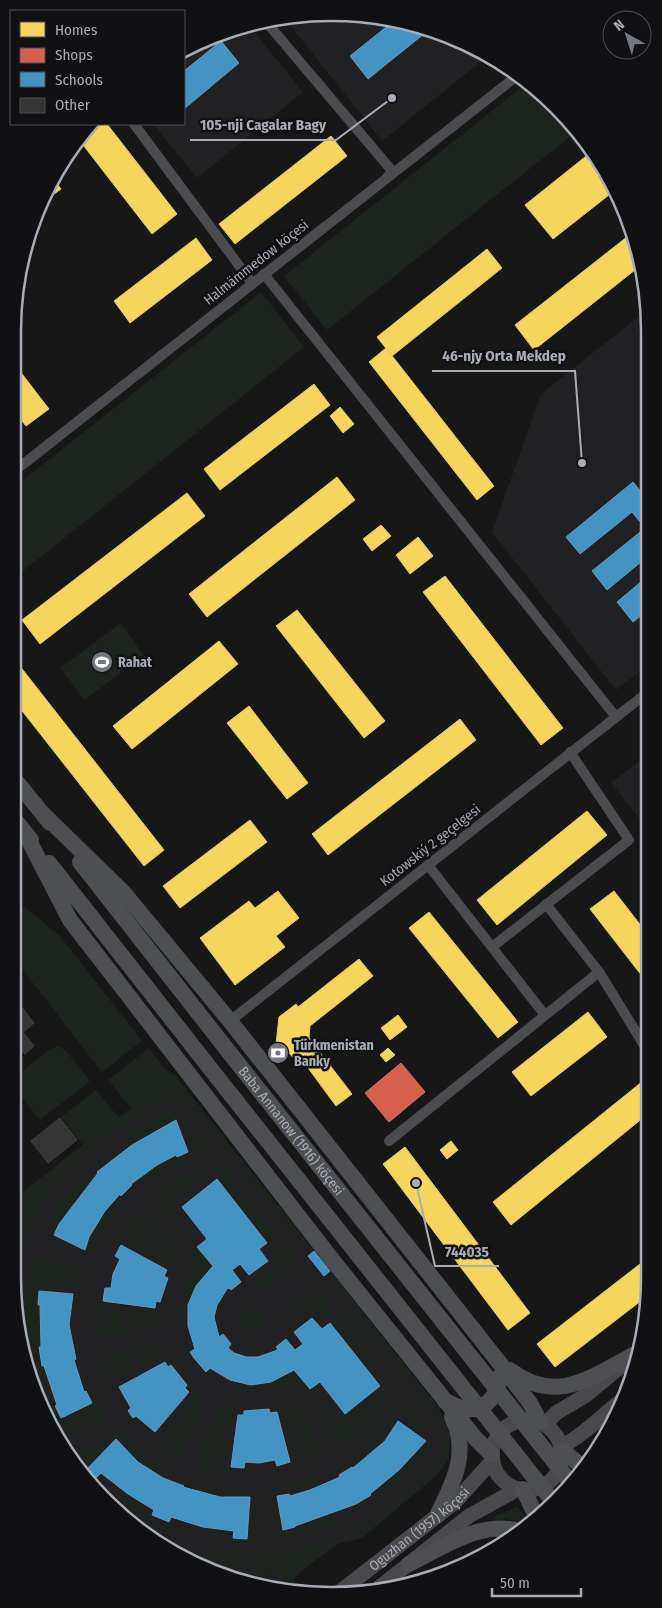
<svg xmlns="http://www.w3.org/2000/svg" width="662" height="1608" font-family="'Fira Sans Condensed',sans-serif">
<rect width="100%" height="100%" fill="#171717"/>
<g fill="#212123">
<path d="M310,13L433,29L488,56L382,141L286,20Z"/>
<path d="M252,29L303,92L197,178L153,124H184V50L190,45Z"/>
<path d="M647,310L648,665L616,690L492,532L541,394Z"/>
<path d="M648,754V829L611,783Z"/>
<path d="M174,1074L439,1408L450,1437L449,1458L436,1476L362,1538L336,1544L299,1573L288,1592L172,1553L91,1487L29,1380L13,1277L12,1200Z"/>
</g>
<g fill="#1d241e">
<path d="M527,83L571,121L577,131L327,330L284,276Z"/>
<path d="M261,292L304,347L13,579V488Z"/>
<path d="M121,623L144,656L84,700L61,668Z"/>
<path d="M13,897L19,906L22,905L60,936L142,1041L102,1072L13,957Z"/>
<path d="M59,1046L66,1051L90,1081L40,1120L15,1089L14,1078L50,1049Z"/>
<path d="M149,1048L165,1070L174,1074L313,1251L309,1254L193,1107C164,1073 62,1173 46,1199C39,1211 18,1262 13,1266V1201L83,1145L61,1117L96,1090L119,1118L131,1108L108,1080Z"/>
<path d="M177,1112C188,1115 210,1142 205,1152L197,1156L180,1118L146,1133L126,1146L121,1139L153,1120Z"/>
<path d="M190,1152L192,1157L149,1180L145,1174L176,1156L177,1158Z"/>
<path d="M222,1165L277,1235L269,1241L212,1169L170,1201L180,1214L168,1223L153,1205L154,1197C173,1180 197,1170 222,1165Z"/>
<path d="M77,1181L84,1186L55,1231L48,1228L63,1201Z"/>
<path d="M109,1207L116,1212L92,1253L84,1255L92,1239L89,1237Z"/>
<path d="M134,1216C145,1216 176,1250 180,1261L177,1271L151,1256L159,1242L150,1238L142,1252L129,1244L136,1230L129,1226L121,1240L117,1237Z"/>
<path d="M181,1228L212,1266C193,1282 186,1303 187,1326L178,1327L179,1305L195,1270L196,1262L192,1248L177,1231Z"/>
<path d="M283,1242L297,1260L262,1288L255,1286L252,1283L278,1263L270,1252Z"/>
<path d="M37,1258C45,1259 77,1267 81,1273C84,1278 82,1284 81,1289L28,1285L33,1261Z"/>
<path d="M330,1272L444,1417L450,1437V1448L443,1468L361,1538L357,1528C379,1517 445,1468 445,1442C446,1435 443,1426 440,1420L326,1275Z"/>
<path d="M319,1289L334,1307L321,1317L313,1307L287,1327L283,1322V1317Z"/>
<path d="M27,1290L38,1291V1324H25Z"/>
<path d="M95,1305L99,1306L98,1322L106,1323L108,1307L124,1309L122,1325L131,1326L133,1310L163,1314C162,1318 161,1321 158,1324C149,1331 112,1336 101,1336L94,1328Z"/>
<circle cx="251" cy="1319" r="11"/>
<path d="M340,1315L376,1360L368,1366L332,1321Z"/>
<path d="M25,1330H39L40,1346L38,1347L41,1367H44L47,1380L34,1383Z"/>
<path d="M154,1345L163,1346L170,1354L144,1367L136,1353L128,1358L135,1372L121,1379L114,1365L106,1369L113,1383L109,1385L101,1362L104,1354Z"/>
<path d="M294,1371L310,1392L307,1395C293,1380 276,1389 258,1391C247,1392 237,1390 226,1387L228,1380C252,1387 273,1386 294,1371Z"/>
<path d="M49,1387L59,1417L53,1420L36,1390Z"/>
<path d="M389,1388C390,1398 352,1447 340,1442C333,1439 326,1423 322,1417L330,1410L339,1421L350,1413L353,1416Z"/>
<path d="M198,1389L204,1398L202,1407L183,1451L179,1455L171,1454L153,1441L156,1438L168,1448L174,1441L162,1431L172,1419L184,1429L190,1422L178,1412Z"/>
<path d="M283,1401C297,1402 318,1438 323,1450L318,1459L297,1468L296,1463L311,1458L309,1451L294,1455L289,1440L305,1435L302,1426L287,1430L279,1402Z"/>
<path d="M101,1404L104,1410L103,1417L65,1441L56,1425Z"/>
<path d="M229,1405L234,1406L230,1435L215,1433L213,1442L229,1445L227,1460L212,1458L211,1467L226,1469V1473L204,1469L198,1460C200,1447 216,1408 229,1405Z"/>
<path d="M402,1407H411L425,1424L421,1429L397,1410Z"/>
<path d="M392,1416L396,1420L387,1432L388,1433L367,1455L362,1450Z"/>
<path d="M428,1428L433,1439L430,1448L424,1456L396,1486L388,1482L416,1453L419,1454L429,1441L422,1436Z"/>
<path d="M116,1429L147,1457L171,1472L170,1475L158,1469L156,1472L127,1450L129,1448L117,1436L85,1467L112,1492L110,1495L105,1491L79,1465L76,1457L81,1451Z"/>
<path d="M318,1477L321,1484L293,1493L292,1492L270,1495L276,1489Z"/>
<path d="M197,1483L225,1490L249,1491V1494L254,1495L258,1539L250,1544L217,1542L218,1538L250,1541L253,1496C233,1494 217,1496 195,1489Z"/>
<path d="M121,1492L152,1510L149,1516L183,1530L182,1534C158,1526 136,1514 115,1499Z"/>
<path d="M270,1500H276L282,1532L298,1529V1527L336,1514L339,1522L302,1534L278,1538L273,1529Z"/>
<path d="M517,1507L527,1518L525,1523L505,1519L492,1520L493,1517Z"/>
<path d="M338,1538L340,1543L299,1572L288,1592L244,1578L249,1575V1570L244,1563C257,1565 263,1578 277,1579L282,1570L279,1564H273L270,1568L275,1576L267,1574L247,1561L237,1563L229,1572L211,1566L199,1551C246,1561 293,1555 338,1538Z"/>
</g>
<g fill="#f6d55c" stroke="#dfc978">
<path d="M90,124H107L177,214L152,234L80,141Z"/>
<path d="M331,136L347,156L235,244L219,224Z"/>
<path d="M590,153L614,191L553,239L525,205Z"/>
<path d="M56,182L61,189L46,200Z"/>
<path d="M632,233L640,266L534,350L515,325Z"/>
<path d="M196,238L212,260L130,323L114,301Z"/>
<path d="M487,249L502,268L392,356L377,337Z"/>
<path d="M386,348L494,486L477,500L369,362Z"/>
<path d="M12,361L49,409L26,426L12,408Z"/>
<path d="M314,384L330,405L220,490L204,469Z"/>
<path d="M340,407L354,424L343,433L330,416Z"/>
<path d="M337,477L355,500L207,617L189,594Z"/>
<path d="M187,493L205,516L40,644L22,620Z"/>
<path d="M381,525L391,536L372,551L363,539Z"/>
<path d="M418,537L433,556L410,574L396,555Z"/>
<path d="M445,576L563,728L541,745L423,592Z"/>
<path d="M297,610L385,721L364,738L276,626Z"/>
<path d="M219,641L238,664L132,749L113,726Z"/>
<path d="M12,656L164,850L144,866L12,698Z"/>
<path d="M249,706L308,783L287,799L227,723Z"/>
<path d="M460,719L476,740L328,855L312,834Z"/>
<path d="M587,811L607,835L497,925L477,900Z"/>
<path d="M250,820L267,842L180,908L163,886Z"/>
<path d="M278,891L299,918L276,936L285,947L235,985L200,938L249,901L255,908Z"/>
<path d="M614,891L649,936V985L590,909Z"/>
<path d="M429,912L518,1022L498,1038L409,928Z"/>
<path d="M359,959L373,976L310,1026L309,1038L352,1094L336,1106L300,1057L295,1060L289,1053L285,1056L276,1044L279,1017L296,1004L298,1007Z"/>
<path d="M588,1012L607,1037L531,1096L512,1072Z"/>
<path d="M398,1015L407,1027L390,1040L381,1028Z"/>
<path d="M388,1048L395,1055L386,1062L380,1055Z"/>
<path d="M643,1081L649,1088V1113L511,1225L493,1202Z"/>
<path d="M451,1141L458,1150L447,1159L440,1150Z"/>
<path d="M405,1147L530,1313L508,1330L383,1164Z"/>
<path d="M649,1257L646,1297L555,1367L537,1344Z"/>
</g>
<path fill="#d6604d" stroke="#c8776d" d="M401,1063L425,1092L389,1122L365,1093Z"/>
<g fill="#4393c3" stroke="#619bc0">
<path d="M390,24L430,29L368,79L350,56Z"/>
<path d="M221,41L239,63L184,109V71Z"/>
<path d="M633,482L647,499V557L607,590L592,571L645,528L632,512L580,554L566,537Z"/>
<path d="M648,576V610L633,622L617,602Z"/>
<path d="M176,1120L188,1152L177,1157L176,1155L157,1165L131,1184L132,1185L121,1196L120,1194L105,1211L89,1237L85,1250L54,1235L59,1224L98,1173L97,1172L132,1145Z"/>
<path d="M217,1179L267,1243L259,1249L268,1261L249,1275L240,1264L232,1270L241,1282L231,1290L229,1288L227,1289L217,1305L214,1317L219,1337L223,1334L231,1344L228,1348L234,1353L246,1357H258L275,1351L278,1349L276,1347L286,1339L295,1350L303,1344L294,1332L312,1318L322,1329L330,1323L380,1386L345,1414L320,1382L310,1389L294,1370L271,1382L251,1385L230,1380L210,1368L206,1372L194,1358L190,1352L195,1349L188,1326V1305L196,1286L213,1266L197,1247L207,1239L182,1207Z"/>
<path d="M121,1245L167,1270L164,1276L168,1278L160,1302L156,1301L155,1308L103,1301L105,1288H111L113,1274L120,1259L115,1256Z"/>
<path d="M314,1251L330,1271L324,1276L308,1256Z"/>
<path d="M39,1291L73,1294L69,1325L76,1359L74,1360L84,1392L86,1391L92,1403L61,1418L55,1406L57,1405L44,1366H42L39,1347H41L40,1305H38Z"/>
<path d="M165,1362L168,1367L171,1365L187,1385L185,1388L189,1392L155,1432L136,1416L133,1418L128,1411L131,1408L119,1387Z"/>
<path d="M269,1409L270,1413L277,1412L290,1462L277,1466L275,1460L259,1463L245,1462L244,1468L231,1467L238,1415H244V1411Z"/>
<path d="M398,1421L426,1441L399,1470L370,1494L371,1495L356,1504L295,1526V1527L283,1530L277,1496L289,1494L290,1496L310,1490L340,1477L339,1475L352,1467L353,1468L385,1441Z"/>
<path d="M116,1439L138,1462L163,1478L184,1486L183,1487L220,1497H250L247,1539L233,1538L234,1531L203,1527L171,1517L169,1522L152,1515L154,1510L128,1494L101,1473L96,1478L87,1469Z"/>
</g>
<g fill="#353536" stroke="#3f4043">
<path d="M14,997L34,1023L23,1032L34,1046L25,1054L12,1040Z"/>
<path d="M12,1098L21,1108L12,1115Z"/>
<path d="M60,1118L77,1140L48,1163L31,1141Z"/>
</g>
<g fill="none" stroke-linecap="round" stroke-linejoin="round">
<g stroke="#4b4c50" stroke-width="10">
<path d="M268,24L393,172L388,176"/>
<path d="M134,124L252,283L257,280"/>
<path d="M264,274L616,717"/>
<path d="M12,473L518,75"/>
<path d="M428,865L544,1014"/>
<path d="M546,904L599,972L649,1053"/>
<path d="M492,947L629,840L570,752"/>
<path d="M230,1021L648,692"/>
<path d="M389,1141L599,972"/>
</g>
<g stroke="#4a4a4e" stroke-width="15">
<circle cx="527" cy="1455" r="35"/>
<path d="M545,1425L556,1413L586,1395L619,1368"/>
<path d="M561,1447C584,1435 601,1416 621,1401"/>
<path d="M376,1590L469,1516L518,1489"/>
<path id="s1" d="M341,1591L455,1502L493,1460"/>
</g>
<g stroke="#4d4f52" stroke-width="16">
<path d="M12,776L50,823"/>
<path d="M43,814L124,893L230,1021L498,1361L530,1403L540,1422"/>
<path d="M12,816L31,840"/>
<path d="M24,831L70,920L330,1257L476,1439L492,1455"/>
<path d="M80,862L236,1061"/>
<path d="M49,863L217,1077"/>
<path d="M510,1370C556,1405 590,1378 633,1355"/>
<path d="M445,1401C452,1404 460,1409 467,1409C485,1412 500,1393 499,1377"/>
<path d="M562,1451L585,1468"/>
<path d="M523,1489L536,1516"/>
<path d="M437,1516C453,1483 470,1453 452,1417"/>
<path d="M409,1564C444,1547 480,1520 520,1531"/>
</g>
<g stroke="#4d4f52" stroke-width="16">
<path id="s2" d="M236,1061L571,1483"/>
<path d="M217,1077L552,1500"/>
</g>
</g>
<defs>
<g id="stadium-disc" transform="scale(1.125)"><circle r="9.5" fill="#757880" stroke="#111113"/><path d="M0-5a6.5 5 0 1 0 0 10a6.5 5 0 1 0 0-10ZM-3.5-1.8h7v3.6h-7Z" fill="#fff"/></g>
<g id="bank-disc" transform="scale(1.125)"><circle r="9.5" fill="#757880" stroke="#111113"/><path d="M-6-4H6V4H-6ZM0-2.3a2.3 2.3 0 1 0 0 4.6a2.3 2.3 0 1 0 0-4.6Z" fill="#fff"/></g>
</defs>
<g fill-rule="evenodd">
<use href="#stadium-disc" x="102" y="662"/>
<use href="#bank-disc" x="278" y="1053"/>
</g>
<g text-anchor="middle" stroke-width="5" stroke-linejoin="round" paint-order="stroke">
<g font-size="14" fill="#a8adb8" stroke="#111113">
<text transform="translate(256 262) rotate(-38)" y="5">Halmämmedow köçesi</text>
<text transform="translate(430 845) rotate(-38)" y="5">Kotowskiý 2 geçelgesi</text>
<text dy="5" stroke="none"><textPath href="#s2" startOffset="89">Baba Annanow (1916) köçesi</textPath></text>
<text dy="5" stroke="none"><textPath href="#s1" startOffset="100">Oguzhan (1957) köçesi</textPath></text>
</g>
<g font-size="14" font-weight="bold" fill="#a8adb8" stroke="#111113" text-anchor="start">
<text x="118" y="667">Rahat</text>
<text x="294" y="1050">Türkmenistan<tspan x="294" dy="16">Banky</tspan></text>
</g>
</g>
<path d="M0 0H662V1608H0ZM331 21H331A310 310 0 0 1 641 331V1277A310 310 0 0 1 331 1587H331A310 310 0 0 1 21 1277V331A310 310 0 0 1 331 21Z" fill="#111113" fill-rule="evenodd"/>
<path fill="none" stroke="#a8adb8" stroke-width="2.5" d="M331 21H331A310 310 0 0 1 641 331V1277A310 310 0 0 1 331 1587H331A310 310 0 0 1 21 1277V331A310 310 0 0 1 331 21Z"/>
<path fill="none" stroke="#a8adb8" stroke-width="2" d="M392 98L336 140H190M582 463L575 371H432M416 1183L435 1266H499"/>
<g fill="#a8adb8" stroke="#111113" stroke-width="2">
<circle cx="392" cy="98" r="5"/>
<circle cx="582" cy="463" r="5"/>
<circle cx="416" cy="1183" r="5"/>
</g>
<g font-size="15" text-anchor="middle" font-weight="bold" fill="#a8adb8" stroke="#111113" stroke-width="5" stroke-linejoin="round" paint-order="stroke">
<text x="263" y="130">105-nji Cagalar Bagy</text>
<text x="504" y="361">46-njy Orta Mekdep</text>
<text x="467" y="1257">744035</text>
</g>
<rect x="10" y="10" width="175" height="115" fill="#111113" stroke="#4d4f55"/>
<rect x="20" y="22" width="25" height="15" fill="#f6d55c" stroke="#4d4f55"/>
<text x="55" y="35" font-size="15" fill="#a8adb8">Homes</text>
<rect x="20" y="48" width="25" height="15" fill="#d6604d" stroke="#4d4f55"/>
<text x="55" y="60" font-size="15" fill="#a8adb8">Shops</text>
<rect x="20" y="72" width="25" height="15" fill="#4393c3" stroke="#4d4f55"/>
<text x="55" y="85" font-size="15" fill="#a8adb8">Schools</text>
<rect x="20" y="98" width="25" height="15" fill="#353536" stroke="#4d4f55"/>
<text x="55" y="110" font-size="15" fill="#a8adb8">Other</text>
<g transform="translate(627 35) rotate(321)"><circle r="24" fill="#111113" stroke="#4d4f55"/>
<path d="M0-4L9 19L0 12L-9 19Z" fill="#757880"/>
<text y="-8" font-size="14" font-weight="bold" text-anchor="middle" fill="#a8adb8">N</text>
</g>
<path d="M492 1588v8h89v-8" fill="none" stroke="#a8adb8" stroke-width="2.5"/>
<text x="500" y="1588" font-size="15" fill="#a8adb8" stroke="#111113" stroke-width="4" paint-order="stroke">50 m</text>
</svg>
